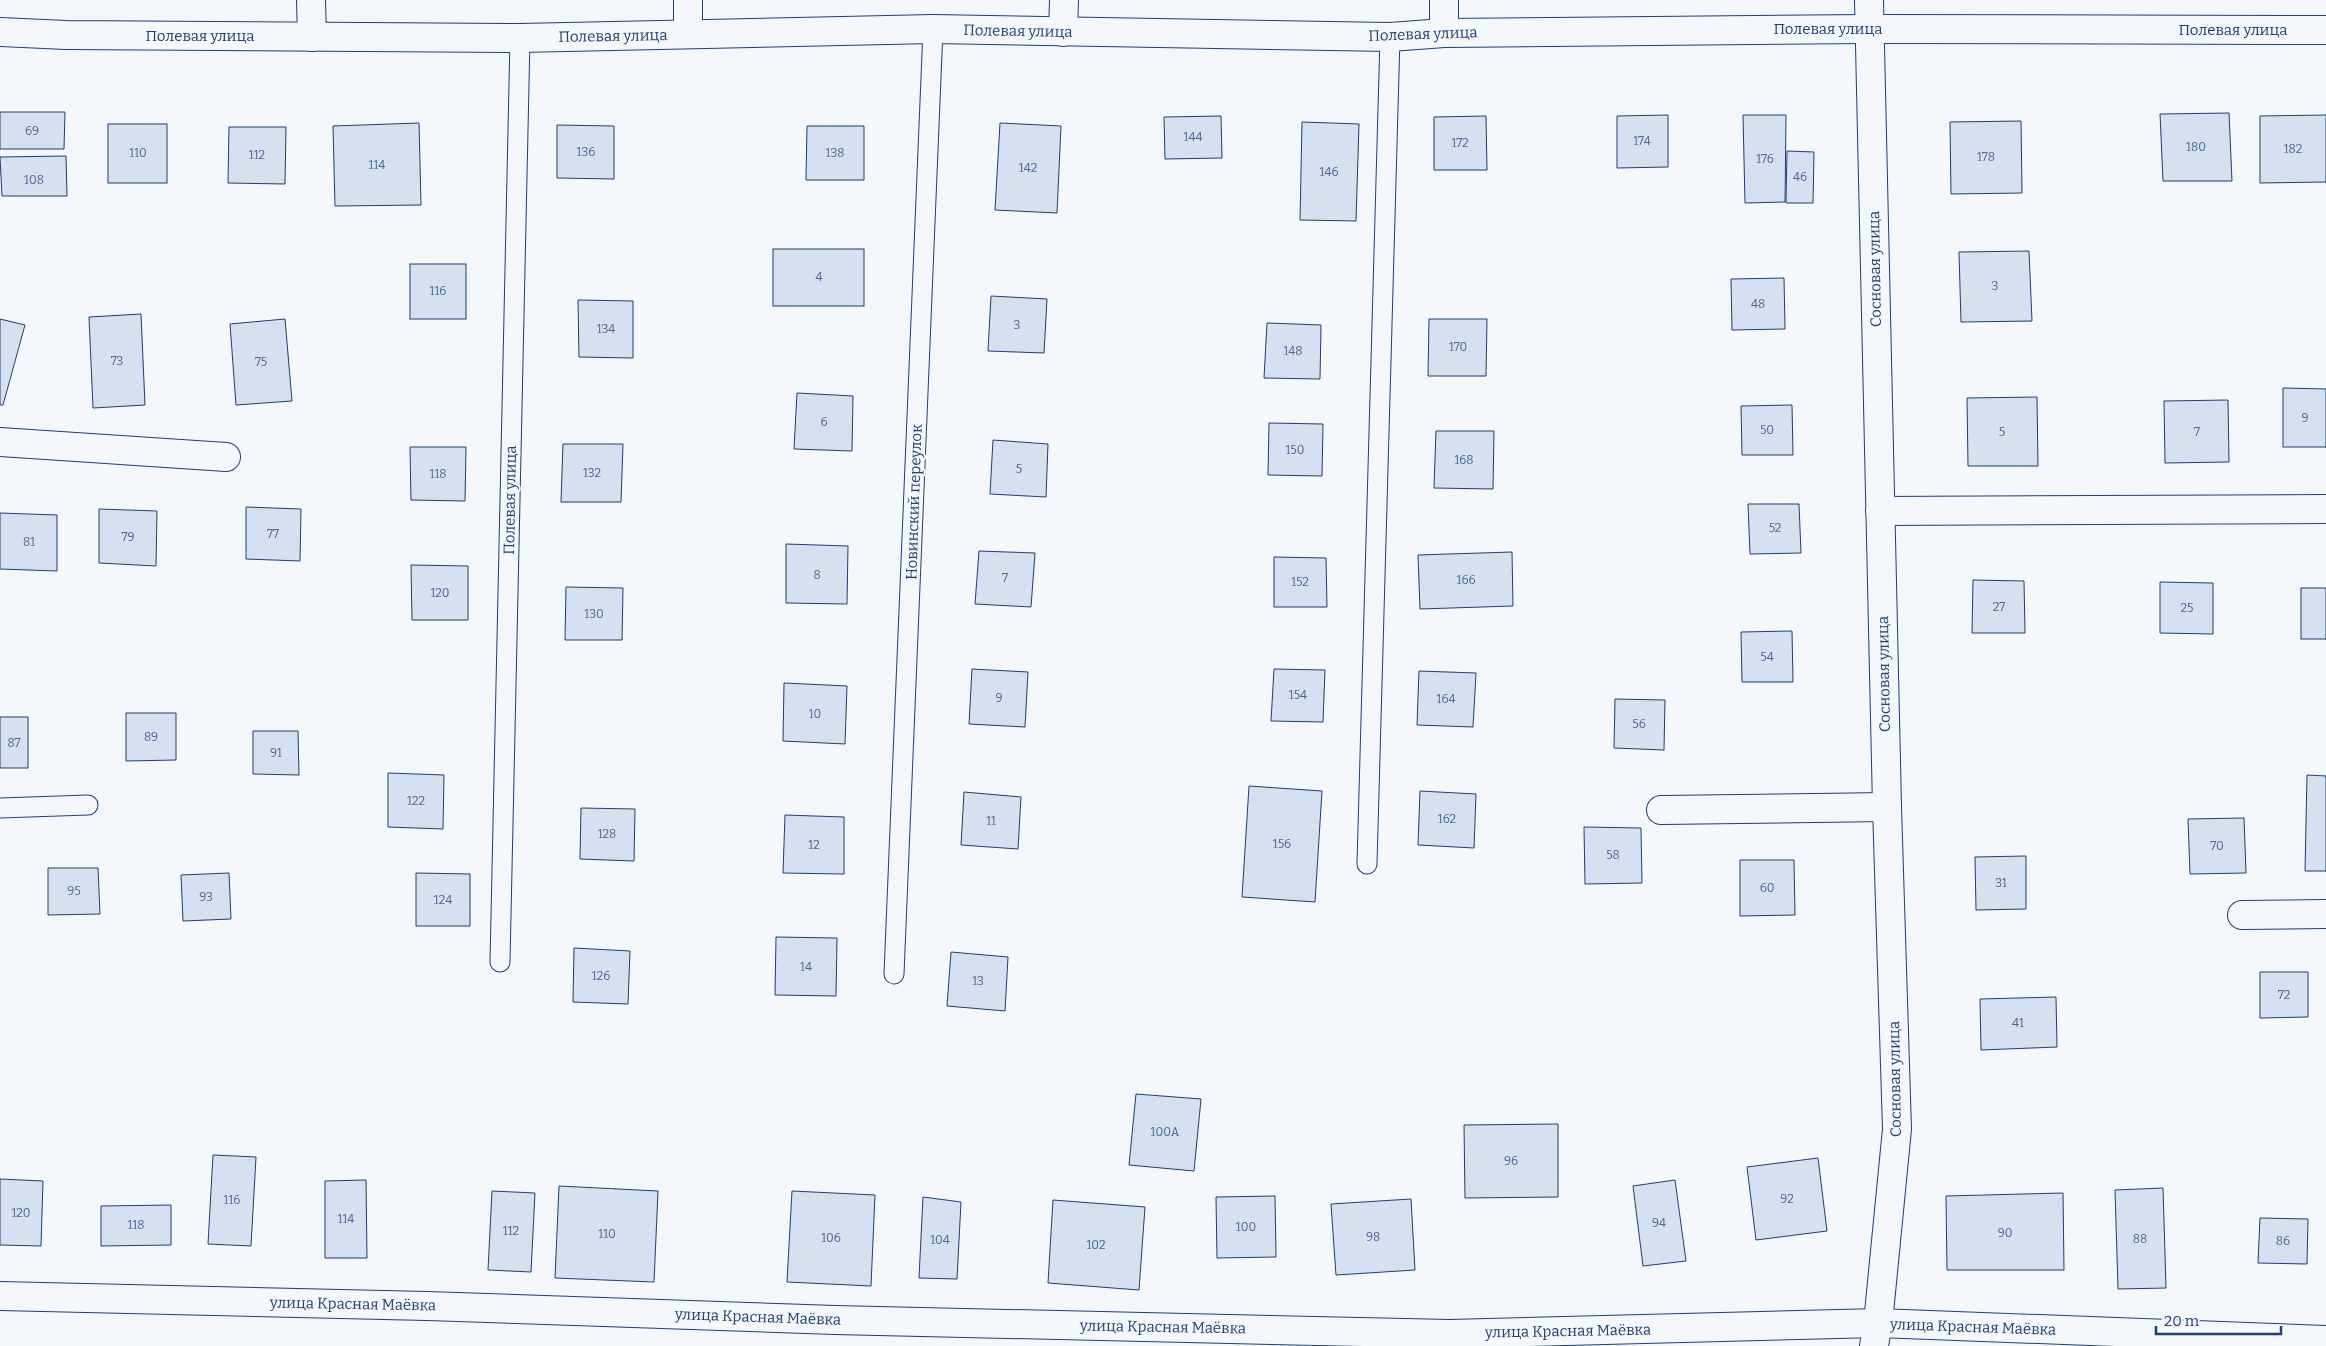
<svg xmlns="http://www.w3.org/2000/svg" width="2326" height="1346" font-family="Bitter,serif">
<rect width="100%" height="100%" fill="#f4f7fb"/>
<g fill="#d5e0f0" stroke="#1d3f73">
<path d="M0,112H65L64,149H0Z"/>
<path d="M2229,113L2232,181H2163L2160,114Z"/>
<path d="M1668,115V167L1617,168V116Z"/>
<path d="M1743,115H1786L1785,202L1745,203Z"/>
<path d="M2326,115V182L2260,183V116Z"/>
<path d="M1221,116L1222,158L1165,159L1164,117Z"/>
<path d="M1486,116L1487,170H1434V117Z"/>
<path d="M2021,121L2022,193L1951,194L1950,122Z"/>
<path d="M1302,122L1359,124L1356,221L1300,220Z"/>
<path d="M419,123L421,205L335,206L333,126Z"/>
<path d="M1000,123L1061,126L1057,213L995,210Z"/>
<rect x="108" y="124" width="59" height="59"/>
<path d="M557,125L614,126V179L557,178Z"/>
<path d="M807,126H864V180H806Z"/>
<path d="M229,127H286L285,184L228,183Z"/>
<path d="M1787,151L1814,152L1813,203H1786Z"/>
<path d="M66,156L67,196H2L0,157Z"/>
<rect x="773" y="249" width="91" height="57"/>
<path d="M2029,251L2032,321L1961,322L1959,252Z"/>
<rect x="410" y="264" width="56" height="55"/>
<path d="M1784,278L1785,329L1732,330L1731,279Z"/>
<path d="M991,296L1047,299L1044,353L988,351Z"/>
<path d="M578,300L633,301V358L579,357Z"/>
<path d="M141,314L145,405L93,408L89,317Z"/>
<path d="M0,319L25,325L3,405H0Z"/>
<path d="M285,319L292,401L236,405L230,324Z"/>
<path d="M1429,319H1487L1486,376H1428Z"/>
<path d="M1267,323L1321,325L1320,379L1264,378Z"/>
<path d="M2283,388L2326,389V447H2283Z"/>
<path d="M797,393L853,396L852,451L794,449Z"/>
<path d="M2037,397L2038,466H1968L1967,398Z"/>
<path d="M2228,400L2229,462L2165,463L2164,401Z"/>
<path d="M1792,405L1793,455H1742L1741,406Z"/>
<path d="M1269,423L1323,424L1322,476L1268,475Z"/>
<path d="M1436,431H1494L1493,489L1434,488Z"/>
<path d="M993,440L1048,444L1046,497L990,494Z"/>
<path d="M563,444H623L621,502H561Z"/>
<path d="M410,447H466L465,501L411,500Z"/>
<path d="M1748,504H1799L1801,553L1750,554Z"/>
<path d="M246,507L301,509L300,561L246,559Z"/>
<path d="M99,509L157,511L156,566L99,563Z"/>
<path d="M0,513L57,515V571L0,569Z"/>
<path d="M786,544L848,546L847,604L786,603Z"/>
<path d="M979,551L1035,553L1031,607L975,604Z"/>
<path d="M1512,552L1513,606L1420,609L1418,555Z"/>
<path d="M1274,557L1326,558L1327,607H1274Z"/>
<path d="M411,565L468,566V620H412Z"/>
<path d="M1973,580L2024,581L2025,633H1972Z"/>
<path d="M2160,582L2213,583V634L2160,633Z"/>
<path d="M566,587L623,588L622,640H565Z"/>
<rect x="2301" y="588" width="25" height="51"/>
<path d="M1792,631L1793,682H1742L1741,632Z"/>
<path d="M972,669L1028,672L1025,727L969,724Z"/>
<path d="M1274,669L1325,670L1323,722L1271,721Z"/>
<path d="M1419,671L1476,673L1473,727L1417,725Z"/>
<path d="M784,683L847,686L845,744L783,741Z"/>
<path d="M1615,699L1665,700L1664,750L1614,748Z"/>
<path d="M126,713H176V760L126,761Z"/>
<rect x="0" y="717" width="28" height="51"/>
<path d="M253,731H298L299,775L253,774Z"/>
<path d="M388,773L444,775L443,829L388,827Z"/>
<path d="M2307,775L2326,776V871H2305Z"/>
<path d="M1249,786L1322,791L1315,902L1242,897Z"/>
<path d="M1420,791L1476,794L1474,848L1418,845Z"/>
<path d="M964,792L1021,797L1018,849L961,845Z"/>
<path d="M581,808L635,809L634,861L580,859Z"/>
<path d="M785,815L844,817V874L783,873Z"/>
<path d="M2244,818L2246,873L2190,874L2188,819Z"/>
<path d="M1584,827L1641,828L1642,883L1585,884Z"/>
<path d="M2026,856V909L1976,910L1975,857Z"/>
<path d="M1740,860H1794L1795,915L1740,916Z"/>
<path d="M48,868H98L100,914L48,915Z"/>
<path d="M229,873L231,919L183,921L181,875Z"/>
<path d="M416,873L470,874V926H416Z"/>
<path d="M776,937L837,938L836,996L775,995Z"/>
<path d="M574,948L630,951L628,1004L573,1002Z"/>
<path d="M951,952L1008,957L1005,1011L947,1006Z"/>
<path d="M2260,972H2308V1017L2260,1018Z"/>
<path d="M2056,997L2057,1047L1981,1050L1980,999Z"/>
<path d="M1136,1094L1201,1099L1194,1171L1129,1165Z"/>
<path d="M1558,1124V1197L1465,1198L1464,1125Z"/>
<path d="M213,1155L256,1157L251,1246L208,1244Z"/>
<path d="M1818,1158L1827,1231L1756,1240L1747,1167Z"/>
<path d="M0,1179L43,1181L41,1246L0,1245Z"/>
<path d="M366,1180L367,1258H325V1181Z"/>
<path d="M1675,1180L1686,1261L1643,1266L1633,1186Z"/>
<path d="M559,1186L658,1191L654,1282L555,1278Z"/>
<path d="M2163,1188L2166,1288L2118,1289L2115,1190Z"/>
<path d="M492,1191L535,1193L531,1272L488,1270Z"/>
<path d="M792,1191L875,1195L871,1286L787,1282Z"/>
<path d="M2063,1193L2064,1270H1947L1946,1196Z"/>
<path d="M1275,1196L1276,1257L1217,1258L1216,1197Z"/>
<path d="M923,1197L961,1202L957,1279L919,1278Z"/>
<path d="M1411,1199L1415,1270L1336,1275L1331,1204Z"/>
<path d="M1053,1200L1145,1207L1139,1290L1048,1283Z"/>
<path d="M171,1205V1245L101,1246V1206Z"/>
<path d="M2260,1218L2308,1219L2307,1264L2258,1263Z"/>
</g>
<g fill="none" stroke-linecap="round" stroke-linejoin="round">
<g stroke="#1d3f73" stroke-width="21">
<g id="lane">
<path d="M0,808L88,805"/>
<path d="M1367,864L1390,37"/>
<path d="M500,962L520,38"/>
<path d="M894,974L933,29"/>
</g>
</g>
<g stroke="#1d3f73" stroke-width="30">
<g id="street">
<path d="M311,0L312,37"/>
<path d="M1869,0L1887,807L1897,1129L1878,1323L1874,1346"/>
<path d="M0,32L66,35L520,38L933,29L1390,37L1444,33L1869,29L2326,30"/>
<path d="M1063,32L1064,0"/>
<path d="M1444,33V0"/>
<path d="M688,34V0"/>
<path d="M0,442L226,457"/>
<path d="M1880,511L2326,509"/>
<path d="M1661,810L1887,807"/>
<path d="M2242,915L2326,914"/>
<path d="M0,1296L427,1306L835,1320L1450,1334L1878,1323L2326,1340"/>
</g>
</g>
<use href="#lane" stroke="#f4f7fb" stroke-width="19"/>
<use href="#street" stroke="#f4f7fb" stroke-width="28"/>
</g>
<g text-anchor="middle" stroke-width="4" stroke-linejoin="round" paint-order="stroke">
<g font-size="12" fill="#4b6792">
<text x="32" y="135">69</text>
<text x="1193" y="141">144</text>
<text x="1642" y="145">174</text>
<text x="1460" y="147">172</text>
<text x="2196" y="151">180</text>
<text x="2293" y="153">182</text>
<text x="586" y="156">136</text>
<text x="138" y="157">110</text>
<text x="835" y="157">138</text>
<text x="257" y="159">112</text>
<text x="1986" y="161">178</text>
<text x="1765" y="163">176</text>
<text x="377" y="169">114</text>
<text x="1028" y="172">142</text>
<text x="1329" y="176">146</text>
<text x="1800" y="181">46</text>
<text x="34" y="184">108</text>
<text x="819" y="281">4</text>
<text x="1995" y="290">3</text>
<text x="438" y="295">116</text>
<text x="1758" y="308">48</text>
<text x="1017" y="329">3</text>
<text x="606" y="333">134</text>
<text x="1458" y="351">170</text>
<text x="1293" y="355">148</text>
<text x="117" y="365">73</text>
<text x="261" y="366">75</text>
<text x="2305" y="422">9</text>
<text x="824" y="426">6</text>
<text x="1767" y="434">50</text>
<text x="2002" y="436">5</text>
<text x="2197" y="436">7</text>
<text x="1295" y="454">150</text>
<text x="1464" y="464">168</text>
<text x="1019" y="473">5</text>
<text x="592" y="477">132</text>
<text x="438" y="478">118</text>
<text x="1775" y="532">52</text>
<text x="273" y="538">77</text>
<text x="128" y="541">79</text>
<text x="29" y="546">81</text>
<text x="817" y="579">8</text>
<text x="1005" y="582">7</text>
<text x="1466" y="584">166</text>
<text x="1300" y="586">152</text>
<text x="440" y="597">120</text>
<text x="1999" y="611">27</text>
<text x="2187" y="612">25</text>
<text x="594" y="618">130</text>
<text x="1767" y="661">54</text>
<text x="1298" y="699">154</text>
<text x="999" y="702">9</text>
<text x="1446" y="703">164</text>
<text x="815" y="718">10</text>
<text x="1639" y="728">56</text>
<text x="151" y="741">89</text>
<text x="14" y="747">87</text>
<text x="276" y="757">91</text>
<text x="416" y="805">122</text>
<text x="1447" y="823">162</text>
<text x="991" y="825">11</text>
<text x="607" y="838">128</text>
<text x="1282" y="848">156</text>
<text x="814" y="849">12</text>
<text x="2217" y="850">70</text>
<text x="1613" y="859">58</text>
<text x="2001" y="887">31</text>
<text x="1767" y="892">60</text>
<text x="74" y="895">95</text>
<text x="206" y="901">93</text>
<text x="443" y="904">124</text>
<text x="806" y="971">14</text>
<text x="601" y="980">126</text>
<text x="978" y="985">13</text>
<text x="2284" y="999">72</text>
<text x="2018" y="1027">41</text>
<text x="1165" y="1136">100А</text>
<text x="1511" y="1165">96</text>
<text x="1787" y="1203">92</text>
<text x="232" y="1204">116</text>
<text x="21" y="1217">120</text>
<text x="346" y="1223">114</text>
<text x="1659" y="1227">94</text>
<text x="136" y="1229">118</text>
<text x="1246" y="1231">100</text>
<text x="511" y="1235">112</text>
<text x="2005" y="1237">90</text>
<text x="607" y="1238">110</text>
<text x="1373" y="1241">98</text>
<text x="831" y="1242">106</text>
<text x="2140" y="1243">88</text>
<text x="940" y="1244">104</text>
<text x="2283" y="1245">86</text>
<text x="1096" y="1249">102</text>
</g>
<g font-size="15" fill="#1d3f73" stroke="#f4f7fb">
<text x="1828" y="34">Полевая улица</text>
<text x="2233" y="35">Полевая улица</text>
<text transform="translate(1018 31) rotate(1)" y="5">Полевая улица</text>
<text transform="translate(1423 34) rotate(-2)" y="5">Полевая улица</text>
<text x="200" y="41">Полевая улица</text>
<text transform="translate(613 36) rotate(-1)" y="5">Полевая улица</text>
<text transform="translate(1875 269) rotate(-91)" y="5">Сосновая улица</text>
<text transform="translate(510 500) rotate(-89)" y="5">Полевая улица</text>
<text transform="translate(914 502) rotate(-88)" y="5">Новинский переулок</text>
<text transform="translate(1884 674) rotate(-91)" y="5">Сосновая улица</text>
<text transform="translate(1895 1079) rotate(-91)" y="5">Сосновая улица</text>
<text transform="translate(353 1304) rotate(1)" y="5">улица Красная Маёвка</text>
<text transform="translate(758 1317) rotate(2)" y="5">улица Красная Маёвка</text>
<text transform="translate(1163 1327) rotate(1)" y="5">улица Красная Маёвка</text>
<text transform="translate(1973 1327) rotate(2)" y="5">улица Красная Маёвка</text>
<text transform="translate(1568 1331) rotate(-1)" y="5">улица Красная Маёвка</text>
</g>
</g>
<path d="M2156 1326v8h125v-8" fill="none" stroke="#1d3f73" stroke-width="2.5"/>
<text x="2164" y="1326" font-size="15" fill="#1d3f73" stroke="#f4f7fb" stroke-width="4" paint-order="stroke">20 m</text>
</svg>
